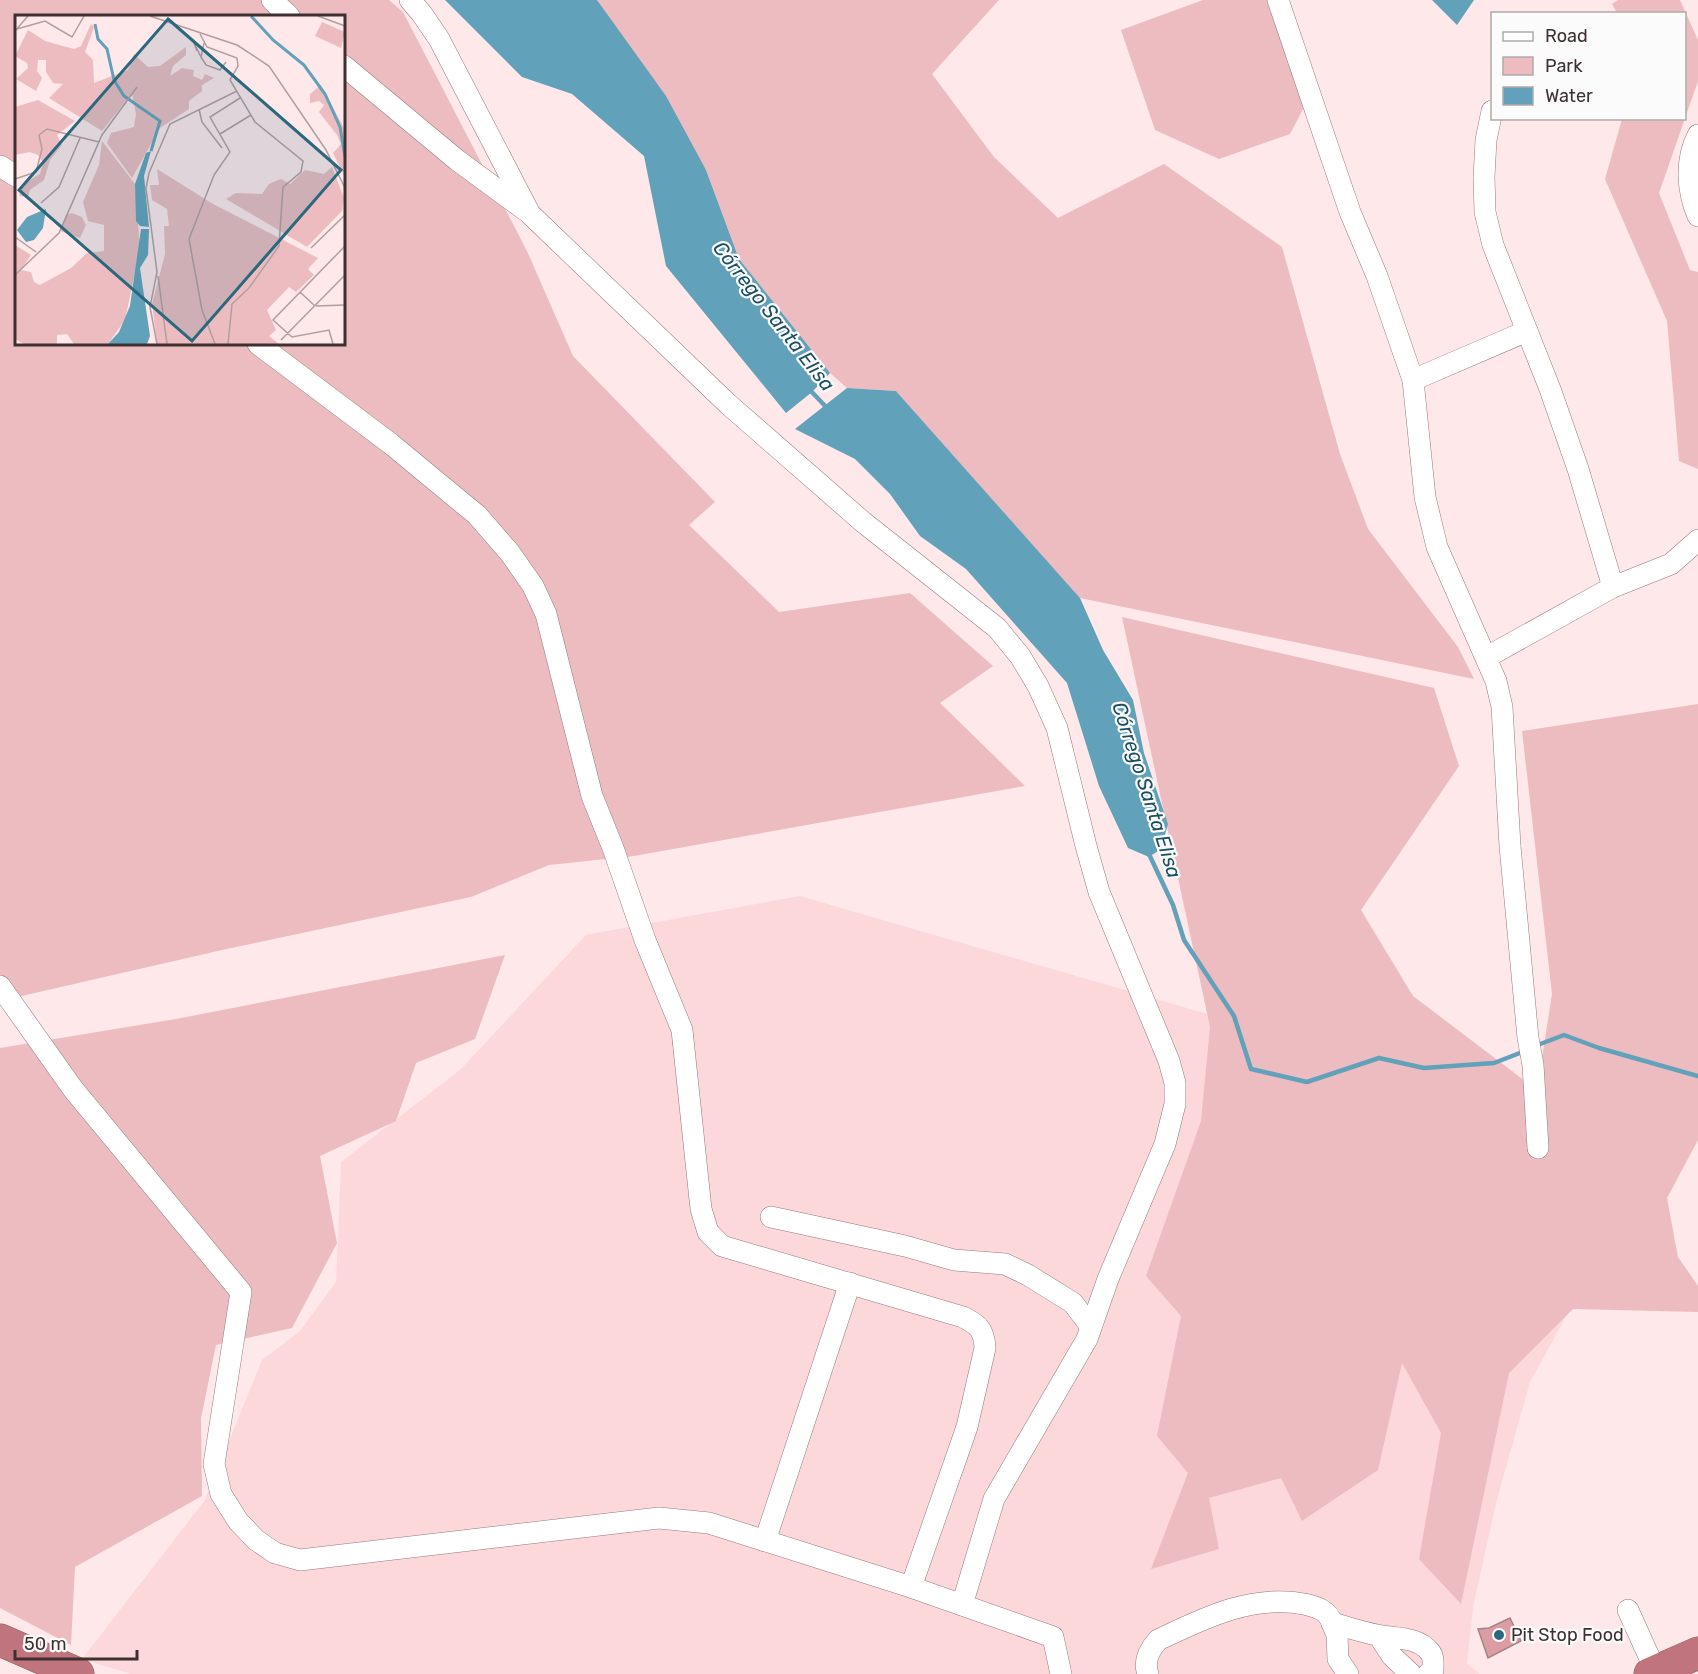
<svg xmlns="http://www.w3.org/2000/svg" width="1698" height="1674" font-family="Rubik,sans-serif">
<rect width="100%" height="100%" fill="#fee8e9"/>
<path fill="#fcd8db" d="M800,896L1487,1095L1594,1265L1530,1382L1497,1499L1473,1607L1467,1664L1480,1674H131L82,1659L205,1500L262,1360L300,1331L336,1282L341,1162L460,1070L586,935Z"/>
<g fill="#ecbcc0" fill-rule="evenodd">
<path d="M0,0H389L403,12L527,251L573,356L715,502L689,525L779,612L910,593L993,666L940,703L1025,786L634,856L549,865L471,897L222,950L0,1001ZM16,16H344V344H16Z"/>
<path d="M597,0H999L932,74L994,157L1058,218L1164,164L1282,247L1340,454L1368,529L1458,647L1474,679L1080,598L896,391L847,388L830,373L739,259L706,170Z"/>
<path d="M1203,0H1278L1312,92L1290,134L1219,159L1155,130L1121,30Z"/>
<path d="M1618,0H1680L1698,40V81L1659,193L1690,270L1698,272V469L1679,461L1667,321L1605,179L1622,119L1684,118V14L1617,13L1612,4Z"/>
<path d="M1122,617L1434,688L1459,766L1361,910L1413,996L1537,1090L1552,994L1522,731L1698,704V1140L1667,1198L1678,1257L1698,1286V1312L1573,1309L1509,1373L1461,1604L1419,1559L1441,1433L1402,1363L1378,1470L1302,1521L1281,1478L1209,1498L1219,1549L1151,1569L1188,1473L1157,1436L1181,1316L1146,1276L1201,1121L1210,1027Z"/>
<path d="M505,955L475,1039L416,1063L396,1121L320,1156L337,1243L292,1328L216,1345L201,1418L202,1496L75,1567L71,1645L0,1608V1048L176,1019Z"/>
</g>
<g fill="#61a1ba">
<path d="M445,0H597L666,96L706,170L739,259L830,373L812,392L786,413L666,266L644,156L572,94L522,77Z"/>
<path d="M1432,0H1474L1457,25Z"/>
<path d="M847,388L896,391L1080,598L1103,650L1133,700L1144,753L1168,824L1161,849L1149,857L1128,848L1099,786L1067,683L966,569L920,536L890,494L855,459L795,429Z"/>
</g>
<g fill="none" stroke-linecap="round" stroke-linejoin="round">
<g stroke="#61a1ba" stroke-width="4.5">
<path d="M809,389L828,409"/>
<path d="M1148,852L1173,905L1184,940L1234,1016L1251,1069L1307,1082L1379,1058L1424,1068L1494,1063L1525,1051"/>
<path d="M1535,1046L1564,1035L1599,1048L1698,1076"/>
</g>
</g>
<path fill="#db9da3" stroke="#a38386" stroke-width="1.5" d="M1510,1618L1521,1641L1488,1658L1478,1629L1489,1628Z"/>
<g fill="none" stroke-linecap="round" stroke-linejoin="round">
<g stroke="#98787b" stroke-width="22">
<g id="minor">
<path d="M272,0L289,16"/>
<path d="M410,0L422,14L439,39L530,214L728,404L863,522L997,628L1020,656L1038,686L1057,728L1086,846L1099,892L1169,1061L1175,1083V1104L1165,1144L1108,1279L1087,1339L994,1499L962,1605"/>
<path d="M1278,0L1350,212L1377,276L1413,380L1425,497L1437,547L1496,681L1502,707L1510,846L1528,1038L1533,1065L1538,1148"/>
<path d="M344,66L457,160L525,210"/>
<path d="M1492,111L1486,140L1484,177L1485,212L1493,245L1550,389L1578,469L1613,587"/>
<path d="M1698,135C1685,160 1687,191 1698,216"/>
<path d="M0,166L16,176"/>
<path d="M258,344L391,444L477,515L510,553L533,586L546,614L592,796L613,848L645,940L682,1030L701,1209L708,1232L722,1246L963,1317C979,1325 984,1330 985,1348L967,1427L911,1587"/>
<path d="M1413,380L1527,331"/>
<path d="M1487,657L1613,587L1671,564L1698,540"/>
<path d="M0,986L73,1089L241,1292L214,1464L221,1494L238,1521L256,1540L275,1553L300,1560L659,1518L709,1523L911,1587L1053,1637L1061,1674"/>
<path d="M771,1217L905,1246L954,1260L1005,1264L1028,1275L1073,1303L1091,1327"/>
<path d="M765,1541L850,1283"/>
<path d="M1628,1610L1656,1672"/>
<path d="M1379,1636L1392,1656L1411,1674"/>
<path d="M1148,1674C1143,1661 1149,1650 1158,1640C1204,1618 1252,1594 1304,1604C1317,1607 1328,1610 1332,1623"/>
<path d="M1348,1674L1338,1659L1337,1635L1332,1623C1347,1627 1362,1632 1377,1635C1395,1639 1417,1636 1430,1652C1434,1657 1433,1664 1433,1670L1428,1674"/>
</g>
</g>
<g stroke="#925c63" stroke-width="33">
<g id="highway">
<path d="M0,1640L78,1674"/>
<path d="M1650,1674L1698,1653"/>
</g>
</g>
<use href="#minor" stroke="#fff" stroke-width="21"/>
<use href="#highway" stroke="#c0747e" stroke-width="32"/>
</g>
<circle fill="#2a687e" stroke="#fbfbfb" stroke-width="2" cx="1499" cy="1635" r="6"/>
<g text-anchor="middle" stroke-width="4.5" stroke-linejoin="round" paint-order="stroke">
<g font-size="18" fill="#3e3031" stroke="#fbfbfb" text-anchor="start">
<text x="1511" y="1641">Pit Stop Food</text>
</g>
<g font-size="20" font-style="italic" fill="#1b5063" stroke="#fbfbfb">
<text transform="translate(774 316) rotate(52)" y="7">Córrego Santa Elisa</text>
<text transform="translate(1147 790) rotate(72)" y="7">Córrego Santa Elisa</text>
</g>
</g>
<g transform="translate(15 15)">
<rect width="330" height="330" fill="#fee8e9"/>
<path d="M307,7L330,17L326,33L300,21ZM76,9L79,12L70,37L78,45L79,68L113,55L119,39L133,52L145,51L171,32V40L158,51L155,61L167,53L179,55L178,61L187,65L190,59L199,63L187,70V76L174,86V94L145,113L117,163L92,128L96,118L119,112L121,99L117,78L87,116L34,83L48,69L38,68L31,57V45H23L22,56L27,63L21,76L1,64L13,53L12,48L0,41L13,15L30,26L59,34L66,31ZM306,70L330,115V162L318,138L326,129L322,120L304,97L309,90L304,86L295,88V79ZM23,85L60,106L42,120L47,130L35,145L29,165L15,175L13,182L4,181L8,169L25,159L28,148L23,140L15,137L0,140V92ZM87,126L120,169L125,234L110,305L93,329H59L52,319L42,320V329H9L0,324V230L16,240L6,255L16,257L19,267L25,270L56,253L72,238L89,236V210L73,206L68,187L84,150ZM317,152L329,183L327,196L292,232L211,184L221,178L247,179L254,169L266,164L275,169L290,155L309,159ZM142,154L198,189L303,243L293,254L299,260L281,277L274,272L252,295L261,315L254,321L264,329H142L137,289L150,239L149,211H154L152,194L137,185L135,170H144ZM57,198L67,202L71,210L65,223L45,216L51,200Z" fill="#ecbcc0"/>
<path d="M136,136L129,161L134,212L125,211L121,206L120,169L131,138ZM31,194L28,213L19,225L11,227L2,215L12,202ZM126,214H134L133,240L125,253L135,321L132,329H93L104,317L115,291Z" fill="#61a1ba"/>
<path fill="none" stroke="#61a1ba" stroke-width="3" d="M236,1L258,25L289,50L310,79L325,112L330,142M80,9L83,24L92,34L99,65L109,81L145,106L136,136"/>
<path fill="none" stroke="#b19e9f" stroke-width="1.5" d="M135,1L222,30L254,51L311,135L330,173M303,1L330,11M2,14L30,6L57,22L69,1M0,16L13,1M185,19L192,32L222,43L223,51L215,65L240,107L288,146L286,157L268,172L264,231L234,273L217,289L213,329M182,36L179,28L186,42L189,28M186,42L191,50L205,55L211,47M184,94L187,107L207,133M205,119L236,100M0,164L21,157L27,134L24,120L32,114L84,127M26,188L44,172L65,123M0,222L21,237M296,233L330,200M0,260L44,218L87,120L122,72M143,261L152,329M285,277L300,291M301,291L330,290M266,325L330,260M142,329L135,292L142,257L131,173L134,158L155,109L222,76M200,329L187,295L174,224L199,160L215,137L195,102L225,83M318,329L314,315L277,322L258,305L330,231"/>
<path fill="#2a687e" fill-opacity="0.15" stroke="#2a687e" stroke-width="3" d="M153,4L326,155L177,326L4,175Z"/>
<rect width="330" height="330" fill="none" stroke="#3e3031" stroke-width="3"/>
</g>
<rect x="1491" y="12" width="195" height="108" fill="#fbfbfb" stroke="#afaaaa" stroke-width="1.5"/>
<rect x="1503" y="32" width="30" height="9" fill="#ffffff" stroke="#afaaaa" stroke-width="1.5"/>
<text x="1545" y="42" font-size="18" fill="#3e3031">Road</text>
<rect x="1503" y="57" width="30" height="18" fill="#ecbcc0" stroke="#afaaaa" stroke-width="1.5"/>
<text x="1545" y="72" font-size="18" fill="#3e3031">Park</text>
<rect x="1503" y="87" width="30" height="18" fill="#61a1ba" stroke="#afaaaa" stroke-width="1.5"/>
<text x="1545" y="102" font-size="18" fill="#3e3031">Water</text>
<path d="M15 1650v9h122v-9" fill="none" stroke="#3e3031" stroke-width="3"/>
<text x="24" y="1650" font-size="18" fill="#3e3031" stroke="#fbfbfb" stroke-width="4.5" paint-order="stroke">50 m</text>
</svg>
